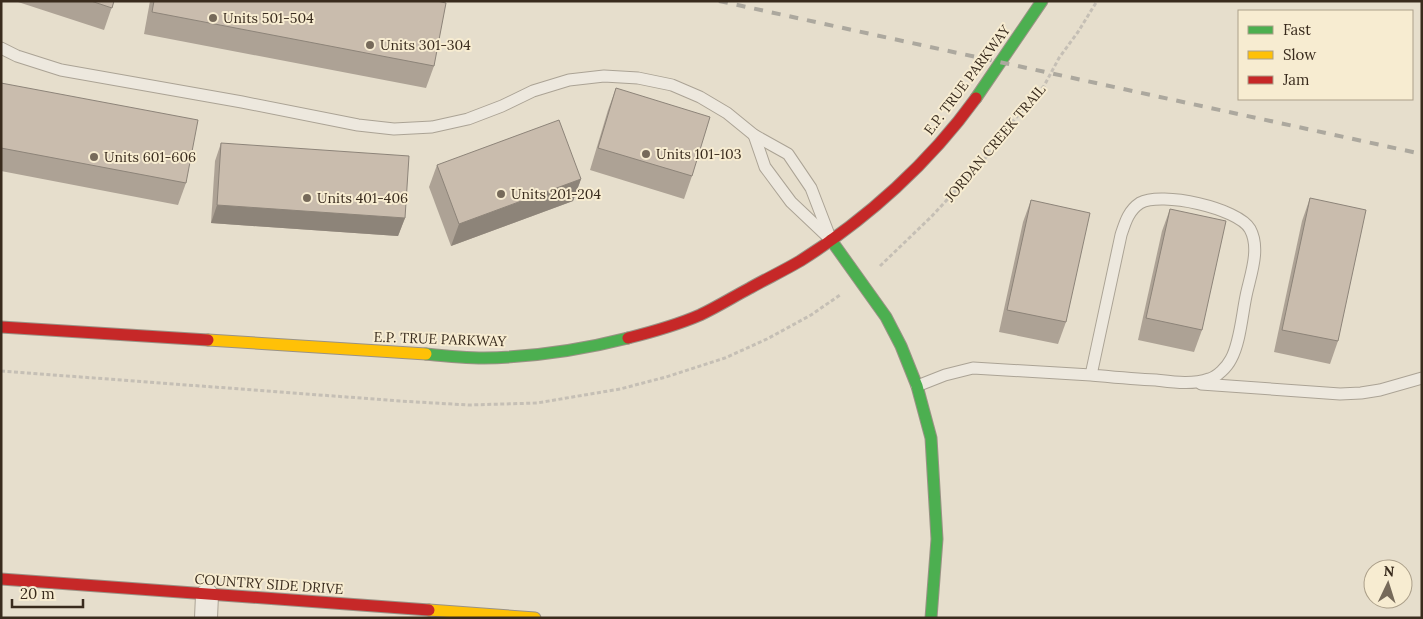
<svg xmlns="http://www.w3.org/2000/svg" width="1423" height="619" font-family="Lora,serif">
<rect width="100%" height="100%" fill="#e6decc"/>
<g fill="none" stroke-linecap="round" stroke-linejoin="round">
<g stroke="#aba395" stroke-width="13">
<g id="lane">
<path d="M1,48L17,56L61,70L242,102L358,125L394,129L432,127L468,119L502,106L533,91L569,80L604,76L638,78L672,85L700,97L727,113L754,135L788,154L811,188L831,240"/>
<path d="M754,135L765,167L791,202L828,237"/>
<path d="M1201,384L1340,394L1361,393L1380,390L1422,378"/>
<path d="M917,386L945,375L973,368L1091,375L1121,235C1125,223 1128,211 1140,203C1161,191 1238,208 1250,229C1261,249 1250,276 1246,296C1242,315 1240,343 1231,359C1227,367 1217,377 1209,379C1192,385 1173,382 1156,380C1134,379 1113,377 1091,375"/>
</g>
</g>
<g stroke="#aba395" stroke-width="24">
<path id="street" d="M206,618L207,595"/>
</g>
<g stroke="#9a9285" stroke-width="13">
<g id="fast">
<path d="M976,98L1042,1"/>
<path d="M831,240L886,317L901,346L917,386L931,438L937,539L931,618"/>
<path d="M426,354C445,356 465,358 484,358C532,357 581,350 628,338"/>
</g>
</g>
<g stroke="#9a9285" stroke-width="13">
<g id="slow">
<path d="M208,340L426,354"/>
<path d="M429,610L535,618"/>
</g>
</g>
<g stroke="#9a9285" stroke-width="13">
<g id="jam">
<path d="M1,327L208,340"/>
<path d="M628,338C652,332 677,325 700,315C717,307 733,297 750,288C766,279 783,271 800,261C867,219 930,162 976,98"/>
<path d="M1,579L429,610"/>
</g>
</g>
<g stroke="#c5bfb5" stroke-width="3" stroke-dasharray="4 2.5" stroke-linecap="butt">
<path d="M880,266L931,217L984,160L1007,128L1044,86L1059,58L1078,32L1097,1"/>
<path d="M1,371L400,401L469,405L537,403L620,389L666,377L725,358L767,339L811,315L840,295"/>
</g>
<use href="#lane" stroke="#ede8de" stroke-width="11"/>
<use href="#street" stroke="#ede8de" stroke-width="22"/>
<use href="#fast" stroke="#4caf50" stroke-width="11"/>
<use href="#slow" stroke="#ffc107" stroke-width="11"/>
<use href="#jam" stroke="#c62828" stroke-width="11"/>
<path stroke="#aca89e" stroke-width="4" stroke-dasharray="9 9" stroke-linecap="butt" d="M719,1L1422,154"/>
</g>
<g fill="#ada295">
<path d="M15,1H114L104,30Z"/>
<path d="M150,1H437L434,66L426,88L144,34Z"/>
<path d="M1,83L186,183L178,205L1,171Z"/>
<path d="M616,88L692,176L684,199L590,170L608,110Z"/>
<path d="M221,143L405,218L398,236L211,223L215,161Z"/>
<path d="M437,165L581,179L573,201L451,246L429,187Z"/>
<path d="M1310,198L1338,341L1330,364L1274,352L1302,221Z"/>
<path d="M1031,200L1066,322L1058,344L999,332L1023,222Z"/>
<path d="M1170,209L1202,330L1194,352L1138,340L1162,231Z"/>
</g>
<g fill="#8d8479">
<path d="M581,179L573,201L451,246L459,224Z"/>
<path d="M217,205L405,218L398,236L211,223Z"/>
</g>
<g fill="#c9bcad" stroke="#8d8479">
<path d="M91,1H114L112,8Z"/>
<path d="M154,1H437L446,3L434,66L152,12Z"/>
<path d="M1,83L198,120L186,183L1,148Z"/>
<path d="M616,88L710,117L692,176L598,148Z"/>
<path d="M559,120L581,179L459,224L437,165Z"/>
<path d="M221,143L409,156L405,218L217,205Z"/>
<path d="M1310,198L1366,210L1338,341L1282,330Z"/>
<path d="M1031,200L1090,213L1066,322L1007,310Z"/>
<path d="M1170,209L1226,221L1202,330L1146,318Z"/>
</g>
<g fill="#766a5a" stroke="#f7ecd1" stroke-width="2">
<circle cx="213" cy="18" r="5"/>
<circle cx="370" cy="45" r="5"/>
<circle cx="646" cy="154" r="5"/>
<circle cx="94" cy="157" r="5"/>
<circle cx="501" cy="194" r="5"/>
<circle cx="307" cy="198" r="5"/>
</g>
<g text-anchor="middle" stroke-width="4" stroke-linejoin="round" paint-order="stroke">
<g font-size="14" fill="#392b1d" stroke="#f7ecd1" text-anchor="start">
<text x="223" y="23">Units 501-504</text>
<text x="380" y="50">Units 301-304</text>
<text x="656" y="159">Units 101-103</text>
<text x="104" y="162">Units 601-606</text>
<text x="511" y="199">Units 201-204</text>
<text x="317" y="203">Units 401-406</text>
</g>
<g font-size="14" fill="#392b1d" stroke="#f7ecd1">
<text transform="translate(967 80) rotate(-53)" y="5">E.P. TRUE PARKWAY</text>
<text transform="translate(995 143) rotate(-50)" y="5">JORDAN CREEK TRAIL</text>
<text transform="translate(440 339) rotate(2)" y="5">E.P. TRUE PARKWAY</text>
<text transform="translate(269 584) rotate(4)" y="5">COUNTRY SIDE DRIVE</text>
</g>
</g>
<rect width="1423" height="619" fill="none" stroke="#392b1d" stroke-width="5"/>
<rect x="1238" y="10" width="175" height="90" fill="#f7ecd1" stroke="#ab9f89"/>
<rect x="1248" y="26" width="25" height="8" fill="#4caf50" stroke="#ab9f89"/>
<text x="1283" y="35" font-size="15" fill="#392b1d">Fast</text>
<rect x="1248" y="51" width="25" height="8" fill="#ffc107" stroke="#ab9f89"/>
<text x="1283" y="60" font-size="15" fill="#392b1d">Slow</text>
<rect x="1248" y="76" width="25" height="8" fill="#c62828" stroke="#ab9f89"/>
<text x="1283" y="85" font-size="15" fill="#392b1d">Jam</text>
<g transform="translate(1388 584) rotate(4)"><circle r="24" fill="#f7ecd1" stroke="#ab9f89"/>
<path d="M0-4L9 19L0 12L-9 19Z" fill="#766a5a"/>
<text y="-8" font-size="14" font-weight="bold" text-anchor="middle" fill="#392b1d">N</text>
</g>
<path d="M12 599v8h71v-8" fill="none" stroke="#392b1d" stroke-width="2.5"/>
<text x="20" y="599" font-size="15" fill="#392b1d" stroke="#f7ecd1" stroke-width="4" paint-order="stroke">20 m</text>
</svg>
